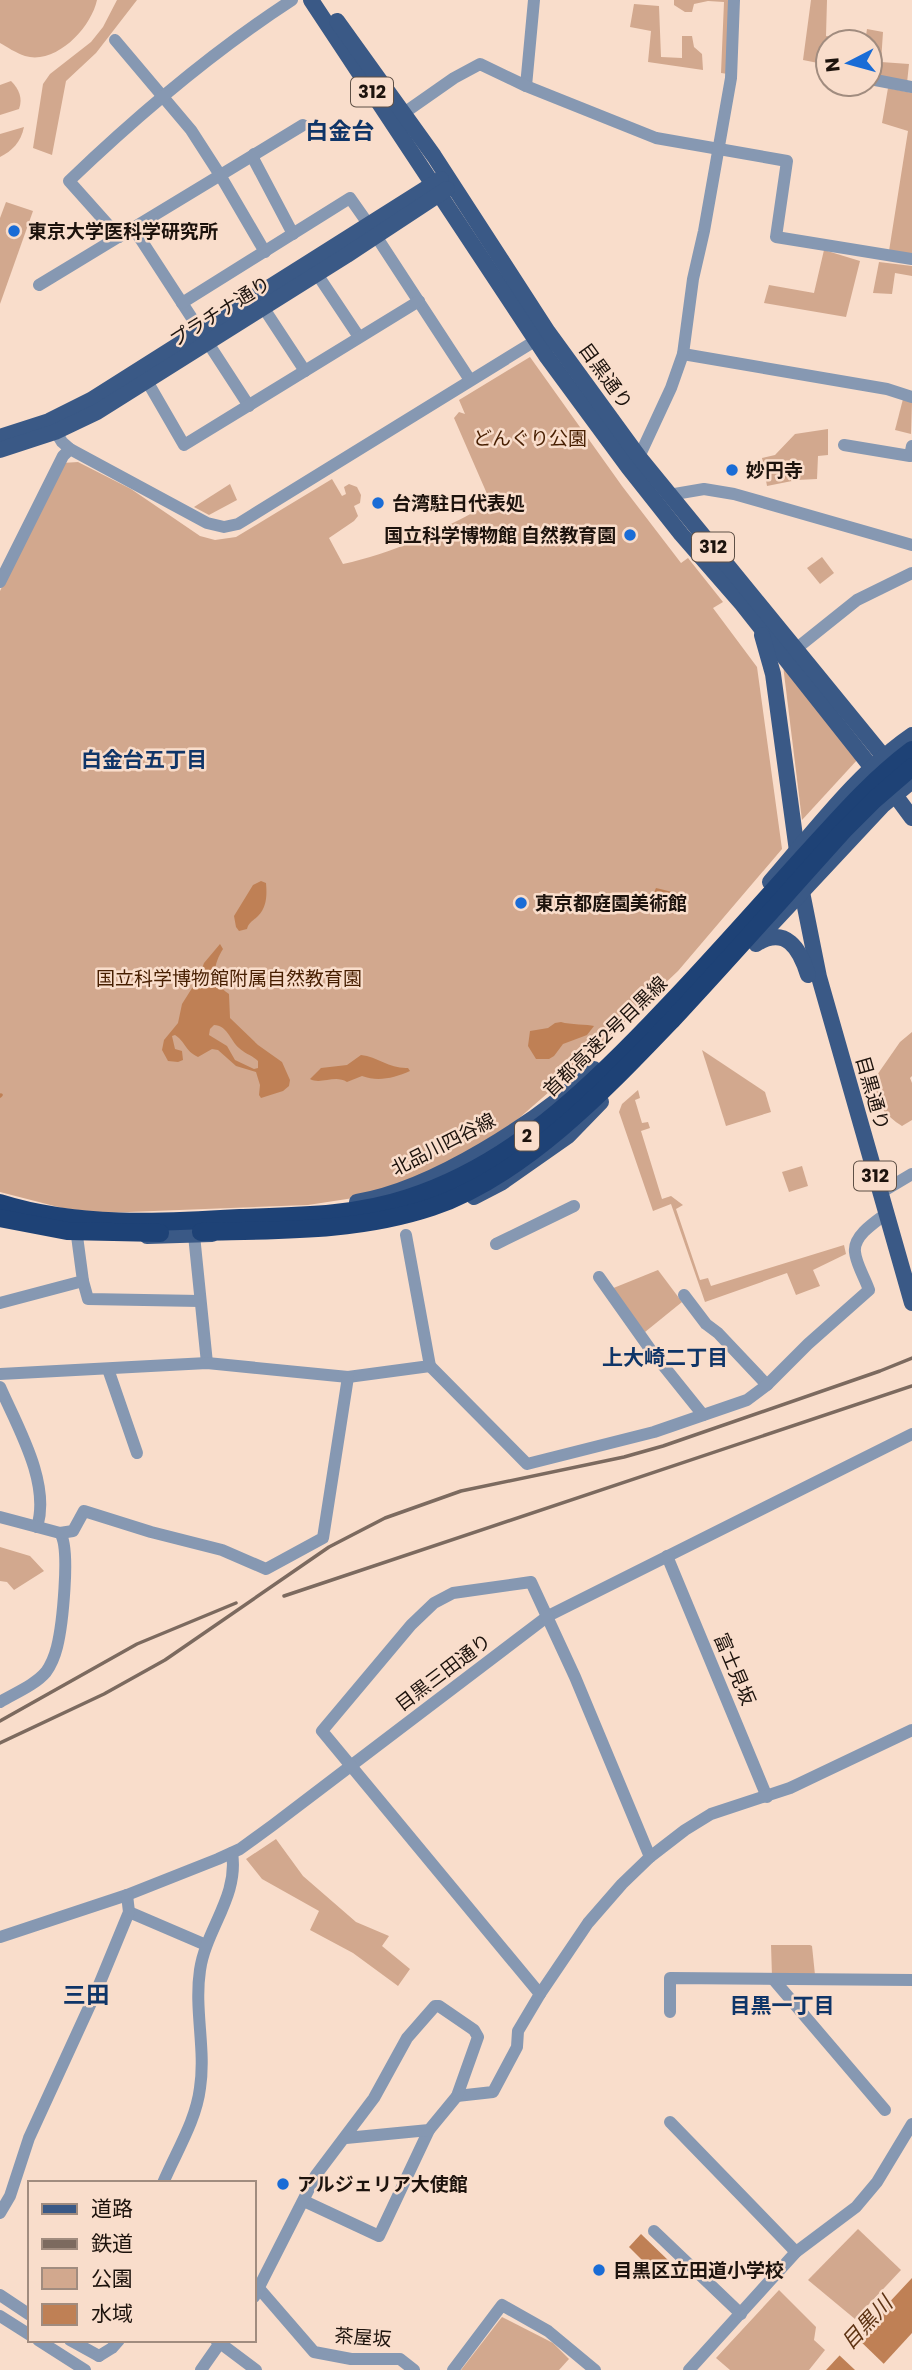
<svg xmlns="http://www.w3.org/2000/svg" width="912" height="2370" font-family="Poppins,'Noto Sans JP',sans-serif">
<rect width="100%" height="100%" fill="#f9ddcb"/>
<g fill="#d2a88e">
<path d="M0,0H97C91,28 56,65 25,56C16,53 7,47 0,43Z"/>
<path d="M117,0H137L96,53L66,81L52,155L33,148L43,84L50,74L91,42L103,27Z"/>
<path d="M674,0H730L728,74L721,73L724,2L708,1L694,4L692,12H685L674,5Z"/>
<path d="M811,0H827L826,36L852,42H828V65L803,60Z"/>
<path d="M634,4L659,6L661,57L682,58V36H692L694,47L702,54L703,70L648,62L651,31L630,27Z"/>
<path d="M867,29L883,32L881,62L909,64L907,83L870,75V42H865Z"/>
<path d="M11,81C19,89 23,98 19,109L0,115V85Z"/>
<path d="M888,88L912,93V255L889,251L908,131L882,123Z"/>
<path d="M24,127C21,142 12,151 0,157V134Z"/>
<path d="M6,202L33,211L0,304V218Z"/>
<path d="M824,250L860,261L846,317L764,303L769,285L814,293Z"/>
<path d="M879,262L912,266V276L895,273L892,294L873,293Z"/>
<path d="M530,357L622,486L681,563L688,558L723,602L713,608L757,667L782,849L678,971L565,1078L503,1132L432,1172L360,1197L308,1205L103,1213L62,1208L0,1192V591L62,463L78,462L131,489L200,536L215,540L236,537L332,479L342,496L346,494L344,487L349,484L357,487L361,495L360,503L354,506L358,516L354,521L329,538L343,564C395,553 445,528 491,503L454,418L459,412L465,414L459,400Z"/>
<path d="M903,399L912,402L911,434L895,430Z"/>
<path d="M828,429V455L818,456L817,479L797,480L767,486L762,458L775,455L795,434Z"/>
<path d="M230,484L237,500L209,515L194,507Z"/>
<path d="M822,557L834,573L820,584L807,568Z"/>
<path d="M782,657L858,759L802,820Z"/>
<path d="M912,1032V1076L910,1078L912,1083V1120L902,1126C886,1116 877,1104 868,1088L900,1042Z"/>
<path d="M702,1050L765,1092L771,1112L726,1126Z"/>
<path d="M638,1090L640,1098L635,1100L642,1123L648,1122L650,1128L641,1131L662,1199L671,1196L683,1205L676,1209L700,1280L708,1278L711,1286L844,1245L846,1254L813,1270L820,1286L796,1295L787,1273L705,1302L671,1204L653,1211L619,1112L622,1104Z"/>
<path d="M802,1166L808,1186L789,1192L782,1172Z"/>
<path d="M658,1270L682,1302L645,1332L611,1289Z"/>
<path d="M0,1547L30,1556L44,1571L14,1590L7,1582L0,1581Z"/>
<path d="M276,1839L303,1876L356,1922L389,1936L382,1946L410,1969L398,1986L353,1953L310,1930L319,1911L262,1879L246,1859Z"/>
<path d="M771,1945H810L812,1946L815,1975L772,1976Z"/>
<path d="M858,2229L901,2270L855,2319L808,2280Z"/>
<path d="M779,2290L816,2327L814,2340L825,2350L809,2370H730L716,2358Z"/>
<path d="M502,2317L553,2343L569,2359L559,2370H461Z"/>
</g>
<g fill="#bf8055" fill-rule="evenodd">
<path d="M261,881L266,883C267,895 267,907 258,916C253,921 249,922 247,929L239,931L236,927L234,916L253,885Z"/>
<path d="M656,888C667,891 679,891 681,904L674,906L654,903L652,897Z"/>
<path d="M220,944L223,949C213,965 210,982 229,994L230,1018L258,1045L282,1062L290,1080L289,1086L283,1091L261,1098L259,1095L260,1085L256,1072L236,1066L218,1050L212,1049L198,1057C185,1051 185,1041 175,1035L172,1036L175,1049L182,1051L183,1060L178,1062L168,1061L162,1050L164,1040L178,1023L182,1004L199,977L204,963ZM214,1025C227,1025 230,1040 239,1048C245,1054 252,1055 258,1061V1068L254,1069L235,1060L227,1046L209,1035L210,1029Z"/>
<path d="M561,1022C570,1025 588,1024 594,1026L587,1035L563,1044L554,1056L549,1059H536L528,1046L530,1031L548,1028L555,1023Z"/>
<path d="M361,1055C378,1057 390,1069 408,1068L410,1071C394,1078 378,1082 362,1076L347,1082C335,1074 321,1085 310,1079L321,1068L347,1065Z"/>
<path d="M641,2234L671,2263L658,2276L629,2247Z"/>
<path d="M912,2278V2333L878,2370H826Z"/>
</g>
<path fill="#f9ddcb" d="M855,2336L886,2366L883,2370H855L838,2354Z"/>
<g fill="none" stroke-linecap="round" stroke-linejoin="round">
<path stroke="#bf8055" stroke-width="3.5" d="M0,1096L1,1095"/>
<g stroke="#8698b2" stroke-width="12">
<path d="M115,40L191,130L220,175L265,252"/>
<path d="M870,79L912,87"/>
<path d="M526,86L534,0"/>
<path d="M404,113L454,78L480,64L526,86L656,138L787,161L776,237L912,259"/>
<path d="M254,154V160L293,234"/>
<path d="M134,229L249,406"/>
<path d="M376,236L470,380"/>
<path d="M119,237L69,181C138,115 212,52 292,0"/>
<path d="M317,274L359,337"/>
<path d="M39,285L303,125"/>
<path d="M259,301L305,371"/>
<path d="M182,303L350,198L369,225"/>
<path d="M683,354L887,389L912,397"/>
<path d="M147,381L184,445L419,301"/>
<path d="M51,424L62,442L70,449L207,523L224,527L238,524L543,336"/>
<path d="M844,445L910,456L912,446"/>
<path d="M639,457L671,388L683,354L693,279L704,231L731,78L734,0"/>
<path d="M669,495L704,489L734,494L912,545"/>
<path d="M0,582L63,456L70,449"/>
<path d="M797,648L857,600L912,573"/>
<path d="M880,1193L912,1174"/>
<path d="M194,1235L207,1363"/>
<path d="M496,1244L574,1206"/>
<path d="M599,1277L650,1349L703,1415"/>
<path d="M83,1281L88,1299L200,1301"/>
<path d="M684,1295L706,1324L718,1333L767,1385"/>
<path d="M0,1303L83,1281L77,1236"/>
<path d="M430,1366L527,1464L654,1432L747,1400L767,1385L808,1344L869,1290C865,1278 856,1264 855,1252C853,1236 875,1222 886,1214"/>
<path d="M108,1369L137,1453"/>
<path d="M0,1374L207,1363L348,1377L430,1366L406,1235"/>
<path d="M0,1387C17,1426 51,1483 37,1527"/>
<path d="M0,1517L60,1533C71,1548 62,1627 57,1647C55,1655 51,1665 46,1672C35,1685 15,1693 0,1702"/>
<path d="M60,1533L73,1531L84,1511L151,1532L222,1550L266,1569L323,1538L348,1377"/>
<path d="M667,1556L767,1797"/>
<path d="M129,1912L206,1945"/>
<path d="M0,1937L127,1895L218,1859L240,1849L273,1825L548,1616L912,1434"/>
<path d="M774,1980L885,2110"/>
<path d="M540,1994L322,1731L411,1625L434,1603L453,1593L531,1582L575,1677L650,1857"/>
<path d="M670,2012V1978L912,1980"/>
<path d="M457,2096L493,2092L517,2047L518,2031L540,1994L588,1923L622,1884L650,1857L685,1830L711,1814L790,1788L912,1730"/>
<path d="M670,2122L796,2252"/>
<path d="M163,2183C176,2152 196,2121 200,2088C206,2049 194,2010 200,1970C206,1929 239,1896 232,1853"/>
<path d="M304,2201L379,2236L429,2130"/>
<path d="M0,2213L10,2196L29,2138L96,1992L129,1912L127,1895"/>
<path d="M654,2231L741,2314"/>
<path d="M256,2285L314,2352L351,2359H400L414,2370"/>
<path d="M0,2295L30,2315"/>
<path d="M254,2297L316,2175L374,2098L407,2038L435,2006H439L474,2030L478,2037L457,2096L429,2130L346,2138"/>
<path d="M0,2316L30,2335"/>
<path d="M38,2340L85,2370"/>
<path d="M70,2340L99,2356"/>
<path d="M216,2340L256,2370"/>
<path d="M99,2356L112,2348L119,2340"/>
<path d="M201,2370L222,2340"/>
<path d="M453,2370L502,2305L548,2331L595,2370"/>
<path d="M689,2370L796,2252L856,2207L877,2182L912,2124"/>
</g>
<g stroke="#3a5986" stroke-width="16">
<path d="M311,0L547,357L628,467L681,534L742,604L872,768"/>
<path d="M337,21L434,156L548,332L639,457L884,757"/>
<path d="M0,437L49,421L91,400L441,179"/>
<path d="M0,450L55,432L97,412L347,255L447,189"/>
<path d="M762,635L773,674L797,851"/>
<path d="M895,795L912,818"/>
<path d="M770,882C813,833 858,772 912,735"/>
<path d="M802,892L819,977L912,1303"/>
<path d="M755,942L883,805L912,781"/>
<path d="M756,944C786,925 800,949 808,975"/>
<path d="M474,1197L501,1183L568,1136L601,1102"/>
<path d="M357,1202C434,1189 537,1122 594,1069"/>
<path d="M147,1236L212,1234"/>
</g>
<g stroke="#1e4276" stroke-width="18">
<path d="M0,1203C76,1227 161,1223 240,1218C296,1216 354,1216 408,1198C511,1165 589,1089 662,1012C709,963 754,912 799,862C835,823 869,782 912,750"/>
<path d="M0,1218L67,1231L160,1233"/>
<path d="M201,1232C280,1230 357,1232 432,1207C524,1176 608,1087 673,1019C731,957 787,893 844,830L874,800L912,767"/>
</g>
<g stroke="#7c6a5f" stroke-width="3.5">
<path d="M284,1596L912,1386"/>
<path d="M0,1721L137,1644L236,1603"/>
<path d="M0,1743L104,1694L165,1660L329,1547L385,1518L461,1491L624,1457L663,1446L880,1371L912,1358"/>
</g>
</g>
<g fill="#1a6cd6" stroke="#f9ddcb" stroke-width="2.5">
<circle cx="14" cy="231" r="7"/>
<circle cx="732" cy="470" r="7"/>
<circle cx="378" cy="503" r="7"/>
<circle cx="630" cy="535" r="7"/>
<circle cx="521" cy="903" r="7"/>
<circle cx="283" cy="2184" r="7"/>
<circle cx="599" cy="2270" r="7"/>
</g>
<g text-anchor="middle" stroke-width="5" stroke-linejoin="round" paint-order="stroke">
<g fill="#f9ddcb" stroke="#5f5046" stroke-width="2">
<rect x="351" y="77.5" width="42" height="29" rx="5"/>
<rect x="692" y="532.5" width="42" height="29" rx="5"/>
<rect x="515" y="1121.5" width="24" height="29" rx="5"/>
<rect x="854" y="1161.5" width="42" height="29" rx="5"/>
</g>
<g font-size="18" font-weight="bold" fill="#1d130d">
<text x="372" y="98">312</text>
<text x="713" y="553">312</text>
<text x="527" y="1142">2</text>
<text x="875" y="1182">312</text>
</g>
<g font-size="19" font-weight="bold" fill="#1d130d" stroke="#f9ddcb" text-anchor="start">
<text x="28" y="238">東京大学医科学研究所</text>
<text x="746" y="477">妙円寺</text>
<text x="392" y="510">台湾駐日代表処</text>
<text x="616" y="542" text-anchor="end">国立科学博物館 自然教育園</text>
<text x="535" y="910">東京都庭園美術館</text>
<text x="297" y="2191">アルジェリア大使館</text>
<text x="613" y="2277">目黒区立田道小学校</text>
</g>
<g font-size="19" fill="#1d130d" stroke="#f9ddcb">
<text transform="translate(220 311) rotate(-32)" y="7">プラチナ通り</text>
<text transform="translate(606 376) rotate(54)" y="7">目黒通り</text>
<text transform="translate(605 1036) rotate(-44)" y="7">首都高速2号目黒線</text>
<text transform="translate(873 1093) rotate(74)" y="7">目黒通り</text>
<text transform="translate(443 1144) rotate(-27)" y="7">北品川四谷線</text>
<text transform="translate(735 1669) rotate(67)" y="7">富士見坂</text>
<text transform="translate(443 1672) rotate(-37)" y="7">目黒三田通り</text>
<text transform="translate(363 2337) rotate(4)" y="7">茶屋坂</text>
</g>
<g font-size="19" fill="#471e00" stroke="#f9ddcb">
<text x="530" y="445">どんぐり公園</text>
<text x="229" y="985">国立科学博物館附属自然教育園</text>
</g>
<g font-size="21" font-weight="bold" fill="#0f3568" stroke="#f9ddcb">
<text x="144" y="767">白金台五丁目</text>
<text x="665" y="1365">上大崎二丁目</text>
<text x="782" y="2013">目黒一丁目</text>
</g>
<g font-size="21" font-style="italic" fill="#5e3313" stroke="#f9ddcb">
<text transform="translate(867 2323) rotate(-47)" y="7">目黒川</text>
</g>
<g font-size="23" font-weight="bold" fill="#0f3568" stroke="#f9ddcb">
<text x="340" y="139">白金台</text>
<text x="86" y="2003">三田</text>
</g>
</g>
<rect x="28" y="2181" width="228" height="161" fill="#f9ddcb" stroke="#a18c7f" stroke-width="2"/>
<rect x="42" y="2204" width="35" height="10" fill="#3a5986" stroke="#a18c7f" stroke-width="2"/>
<text x="91" y="2216" font-size="21" fill="#1d130d">道路</text>
<rect x="42" y="2239" width="35" height="10" fill="#7c6a5f" stroke="#a18c7f" stroke-width="2"/>
<text x="91" y="2251" font-size="21" fill="#1d130d">鉄道</text>
<rect x="42" y="2268" width="35" height="21" fill="#d2a88e" stroke="#a18c7f" stroke-width="2"/>
<text x="91" y="2286" font-size="21" fill="#1d130d">公園</text>
<rect x="42" y="2304" width="35" height="21" fill="#bf8055" stroke="#a18c7f" stroke-width="2"/>
<text x="91" y="2321" font-size="21" fill="#1d130d">水域</text>
<g transform="translate(849 63) rotate(264)"><circle r="33" fill="#f9ddcb" stroke="#a18c7f" stroke-width="2"/>
<path d="M0-5L12 26L0 18L-12 26Z" fill="#1a6cd6"/>
<text y="-10" font-size="19" font-weight="bold" text-anchor="middle" fill="#1d130d">N</text>
</g>
</svg>
